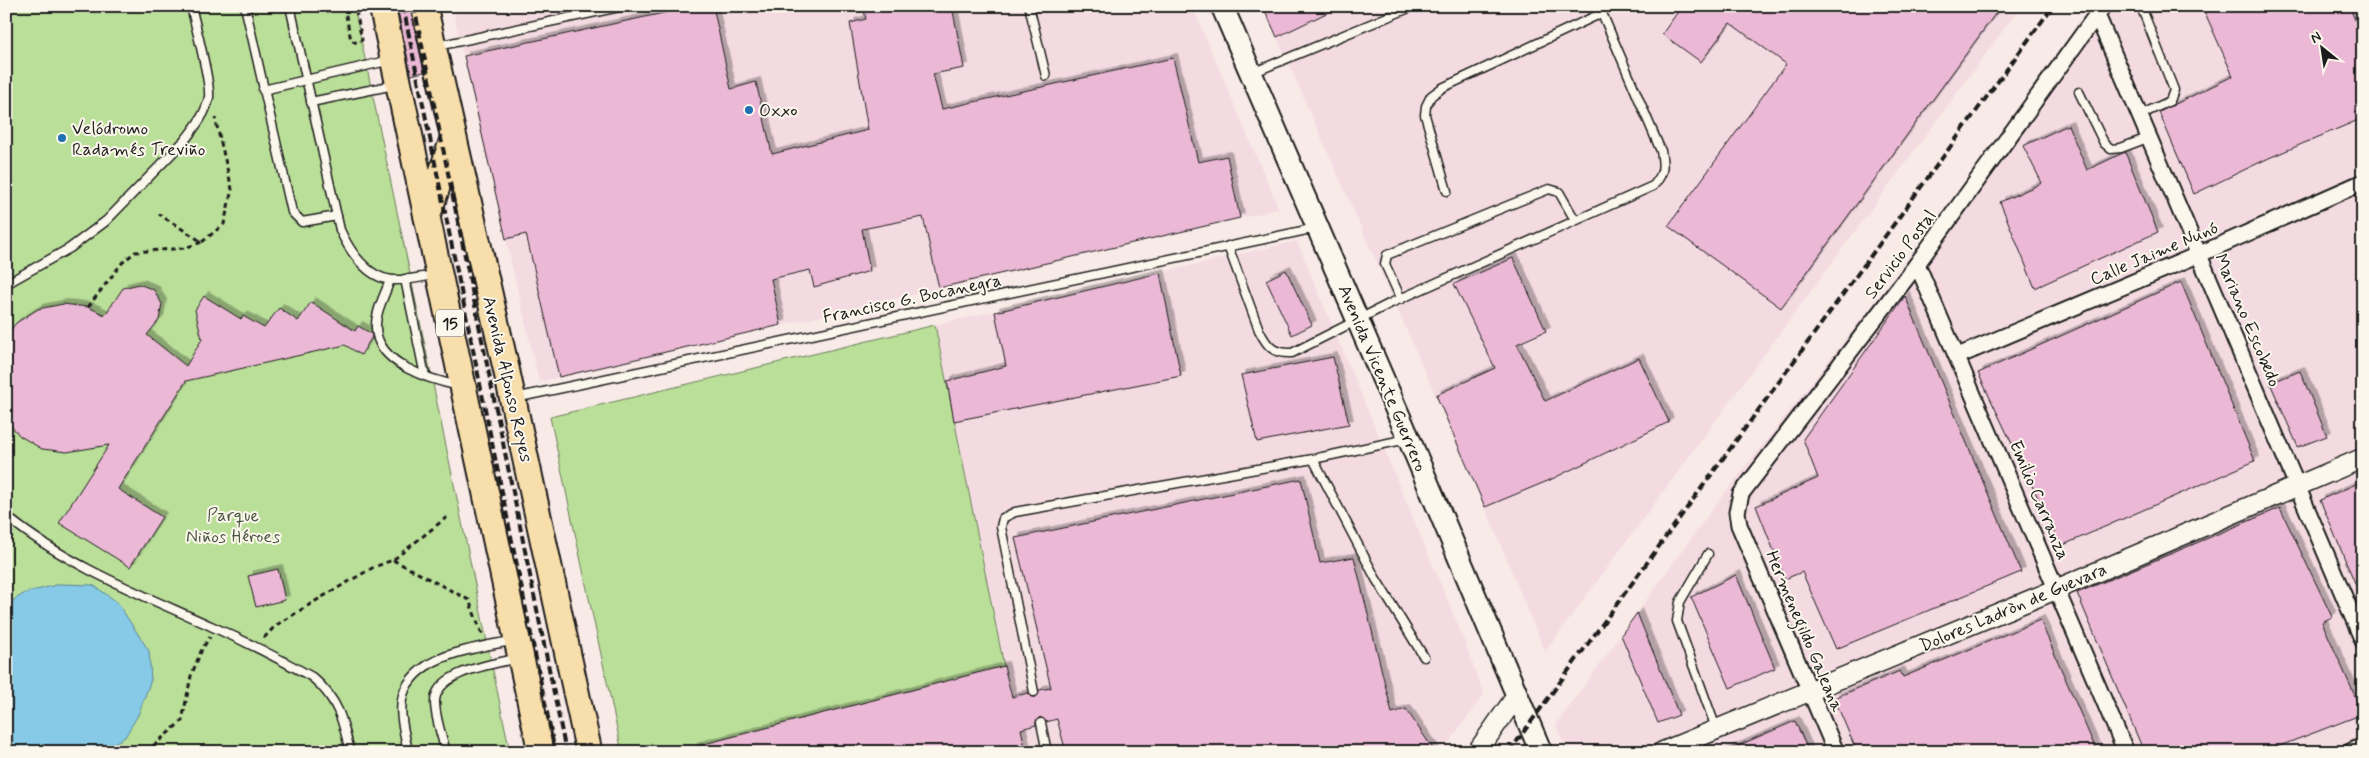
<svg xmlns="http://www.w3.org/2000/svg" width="2369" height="758" font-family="Mynerve,sans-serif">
<defs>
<filter id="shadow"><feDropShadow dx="4.5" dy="-4.5" stdDeviation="0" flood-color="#0004"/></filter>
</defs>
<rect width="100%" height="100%" fill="#f8eae7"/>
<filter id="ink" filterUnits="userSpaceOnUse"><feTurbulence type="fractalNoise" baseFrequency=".02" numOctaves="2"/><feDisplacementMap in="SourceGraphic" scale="10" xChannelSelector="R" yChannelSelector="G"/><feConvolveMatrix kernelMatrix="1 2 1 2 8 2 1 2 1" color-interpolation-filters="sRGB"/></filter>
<g filter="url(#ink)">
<g fill="#f4dbe2">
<path d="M452,6H1192L1279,209L539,382Z"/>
<path d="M1263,6H2021L1545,652L1485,507Z"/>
<path d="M2107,6H2363V752H1567L1556,725L1710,512Z"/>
<path d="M1297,241L1461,633L1484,694L1442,752H675L1004,666L935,325Z"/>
</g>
<g fill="#badf99" stroke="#6b7e5a">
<path d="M6,6H354L510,752H6Z"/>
<path d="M935,325L1004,666L675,752H622L550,417Z"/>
</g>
<path fill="#86cae7" stroke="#5c8496" d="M60,584L93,585L117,602L149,651L151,680L138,715L125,737L98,752H18L6,744V601H12L25,593Z"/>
<g fill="#ebb8d5" stroke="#1c1c1c" filter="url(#shadow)">
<path d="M397,6H410L424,72L411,75Z"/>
<path d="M696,6H713L731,89L756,82L772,154L868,130L850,23L866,19L863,6H952L964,68L933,74L942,109L1173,58L1198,162L1227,156L1240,218L939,288L923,217L862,229L870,271L814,287L810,270L771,279L781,325L559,377L526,234L506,239L464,56Z"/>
<path d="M1263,6H1341L1277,37Z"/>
<path d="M1682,6H2001L1781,308L1668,226L1786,64L1730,23L1701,62L1662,34Z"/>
<path d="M2202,6H2349L2363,38V118L2269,158L2194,194L2159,112L2233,76Z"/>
<path d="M2068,125L2087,170L2125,152L2158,232L2035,288L2000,202L2042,183L2023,146Z"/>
<path d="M1513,258L1546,331L1517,344L1545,401L1639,358L1669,422L1550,480L1485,507L1436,395L1495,368L1454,284Z"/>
<path d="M1286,270L1312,325L1292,335L1266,280Z"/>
<path d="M1160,273L1181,376L954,421L947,381L1006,366L995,312Z"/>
<path d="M2181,282L2255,461L2061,546L1978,373Z"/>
<path d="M139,284L154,290L162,304L159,320L147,335L186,366L202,339L195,310L204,296L241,319L243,316L264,328L279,308L298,321L311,302L355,331L358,326L372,334V337L361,355L345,345L186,381L118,489L162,517L130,567L59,523L109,445L67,452L42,449L20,436L6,421V336L16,323L38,309L63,304L88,307L105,315L123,288Z"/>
<path d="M1905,296L2021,572L1836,649L1802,572L1785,579L1756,506L1818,478L1803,439Z"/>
<path d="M1333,357L1349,424L1257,442L1241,375Z"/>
<path d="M2300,371L2327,436L2298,447L2270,383Z"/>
<path d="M1301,479L1320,563L1354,557L1392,713L1406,709L1435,752H1066L1057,719L1046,722L1040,717L1036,721V725L1021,729L1026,752H694L693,747L1004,666L1012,697L1028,693L1032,697H1036L1039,690L1051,688L1015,538Z"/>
<path d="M2363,481V602L2320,500Z"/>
<path d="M2280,508L2332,617L2322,622L2363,714L2264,752H2144L2077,593Z"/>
<path d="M278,569L285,600L256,607L248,576Z"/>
<path d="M1736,575L1775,668L1730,688L1691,597Z"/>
<path d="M1637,613L1679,715L1658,723L1621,635Z"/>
<path d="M2040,620L2097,752H1857L1834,698L1900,671L1903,677Z"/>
<path d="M1795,721L1809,752H1723Z"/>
</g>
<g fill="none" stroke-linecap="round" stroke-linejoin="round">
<g stroke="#1c1c1c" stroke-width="11">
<g id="service">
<path d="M245,6L292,212L302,222L337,216"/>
<path d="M290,6L340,230C349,250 367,278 392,280C406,281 421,277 435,275"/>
<path d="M1029,6L1046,76"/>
<path d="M437,46L624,6"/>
<path d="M1252,73L1414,6"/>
<path d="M263,90L391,60"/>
<path d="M2079,92L2104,143L2111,149L2121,148L2150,137"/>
<path d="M311,102L394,85"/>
<path d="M2140,115L2170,101L2174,90L2142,9"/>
<path d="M1447,191L1425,115L1426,106L1431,96L1442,88L1602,13"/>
<path d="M1228,246L1259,330C1267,346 1273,354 1292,353L1391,303L1653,186C1664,174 1664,167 1661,151L1599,6"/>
<path d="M405,279L425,376"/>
<path d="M390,280C385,295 375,312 376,328C377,364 430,380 460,386"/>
<path d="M6,284L70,248L106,221L185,140C195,127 206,114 209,97C211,82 195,24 191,6"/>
<path d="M1401,299L1385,264L1387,255L1549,189L1559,192L1575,220"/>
<path d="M515,398L1316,228"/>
<path d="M1313,459L1376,579L1424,657"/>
<path d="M6,516C67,566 143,595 213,627C247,642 280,659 312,677C338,699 343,720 350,752"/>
<path d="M1708,554L1680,602L1677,621L1716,728"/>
<path d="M1034,692L1001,527L1003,518L1015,512L1313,459L1407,439"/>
<path d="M1041,723L1047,752"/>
<path d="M408,752C405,734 398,713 403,695C416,653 479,648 515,640"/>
<path d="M446,752C442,736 435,718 435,702C435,671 495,664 519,658"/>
</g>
</g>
<g stroke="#1c1c1c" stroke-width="19">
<g id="minor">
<path d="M2097,15L2363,641"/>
<path d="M1917,264L2126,752"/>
<path d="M1958,356L2200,254L2363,182"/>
<path d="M1836,752L1739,525L1737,512L1741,494L1917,264L2103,6"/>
<path d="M2350,752L2363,746"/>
</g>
</g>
<g stroke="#1c1c1c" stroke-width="22">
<g id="tertiary">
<path d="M1477,752L1517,695"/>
<path d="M1662,752L2057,589L2363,458"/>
</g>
</g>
<g stroke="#1c1c1c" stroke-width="25">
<path id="secondary" d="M1222,6L1409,439L1541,752"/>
</g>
<g stroke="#1c1c1c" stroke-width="29">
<g id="trunk">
<path d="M382,6L541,752"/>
<path d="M424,6L506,368L589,752"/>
<path d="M427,217L453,139"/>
</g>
</g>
<g stroke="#1c1c1c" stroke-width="3" stroke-dasharray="5 4" stroke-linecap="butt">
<path d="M344,6L351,40L357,43L362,40L355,6"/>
<path d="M202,242L224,224L232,189L215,118"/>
<path d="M88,307L122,263L135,252L185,248L202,242L159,214"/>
<path d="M393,560L469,600L482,634"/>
<path d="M264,638L275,626L317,600L374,567L393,560L447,517"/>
<path d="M146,752L182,721L191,676L202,649L210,637"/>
</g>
<use href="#service" stroke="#fbf7ec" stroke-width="8"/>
<use href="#minor" stroke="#fbf7ec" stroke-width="15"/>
<use href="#tertiary" stroke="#fbf7ec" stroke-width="19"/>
<use href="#secondary" stroke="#fbf7ec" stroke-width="21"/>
<use href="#trunk" stroke="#f8deab" stroke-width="25"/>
<g stroke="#1c1c1c" stroke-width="4" stroke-dasharray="8 4" stroke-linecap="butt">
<path d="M403,6L555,752"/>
<path d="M414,6L566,752"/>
<path d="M1509,752L2053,6"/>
</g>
</g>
</g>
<g fill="#1f6fb2" stroke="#fbf7ec" stroke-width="2">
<circle cx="749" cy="110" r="5"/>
<circle cx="62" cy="138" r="5"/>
</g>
<g text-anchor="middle" stroke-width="4" stroke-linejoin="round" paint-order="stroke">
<rect fill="#fbf7ec" stroke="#5f5e5a" stroke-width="1" x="436" y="309.5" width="28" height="27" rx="4"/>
<g font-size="16" font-weight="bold" fill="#1c1c1c">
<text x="450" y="329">15</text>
</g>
<g font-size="18" fill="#1c1c1c" stroke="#fbf7ec" text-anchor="start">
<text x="759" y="116">Oxxo</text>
<text x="72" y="134">Velódromo<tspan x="72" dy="21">Radamés Treviño</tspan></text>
</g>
<g font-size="18" fill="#1c1c1c" stroke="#fbf7ec">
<text transform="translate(2154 253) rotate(-23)" y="6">Calle Jaime Nunó</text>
<text transform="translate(1900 254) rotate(-53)" y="6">Servicio Postal</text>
<text transform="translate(912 298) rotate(-12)" y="6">Francisco G. Bocanegra</text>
<text transform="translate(2248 320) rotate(67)" y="6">Mariano Escobedo</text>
<text transform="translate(1383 378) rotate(67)" y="6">Avenida Vicente Guerrero</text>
<text transform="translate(508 379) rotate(77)" y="6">Avenida Alfonso Reyes</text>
<text transform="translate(2040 500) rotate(67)" y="6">Emilio Carranza</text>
<text transform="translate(2013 607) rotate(-23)" y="6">Dolores Ladròn de Guevara</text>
<text transform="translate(1805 631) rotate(67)" y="6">Hermenegildo Galeana</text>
</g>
<g font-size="18" fill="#4b5642" stroke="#fbf7ec">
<text x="233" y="521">Parque<tspan x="233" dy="21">Niños Héroes</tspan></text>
</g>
</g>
<rect width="2369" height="758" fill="none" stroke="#fbf7ec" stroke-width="25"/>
<rect x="12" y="12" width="2344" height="733" fill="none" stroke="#1c1c1c" stroke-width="2" filter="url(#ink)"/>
<g transform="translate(2322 48) rotate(330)" stroke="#fbf7ec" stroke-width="4" paint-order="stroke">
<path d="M0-4L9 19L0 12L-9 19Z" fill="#1c1c1c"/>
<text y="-8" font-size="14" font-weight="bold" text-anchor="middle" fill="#1c1c1c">N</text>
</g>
</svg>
